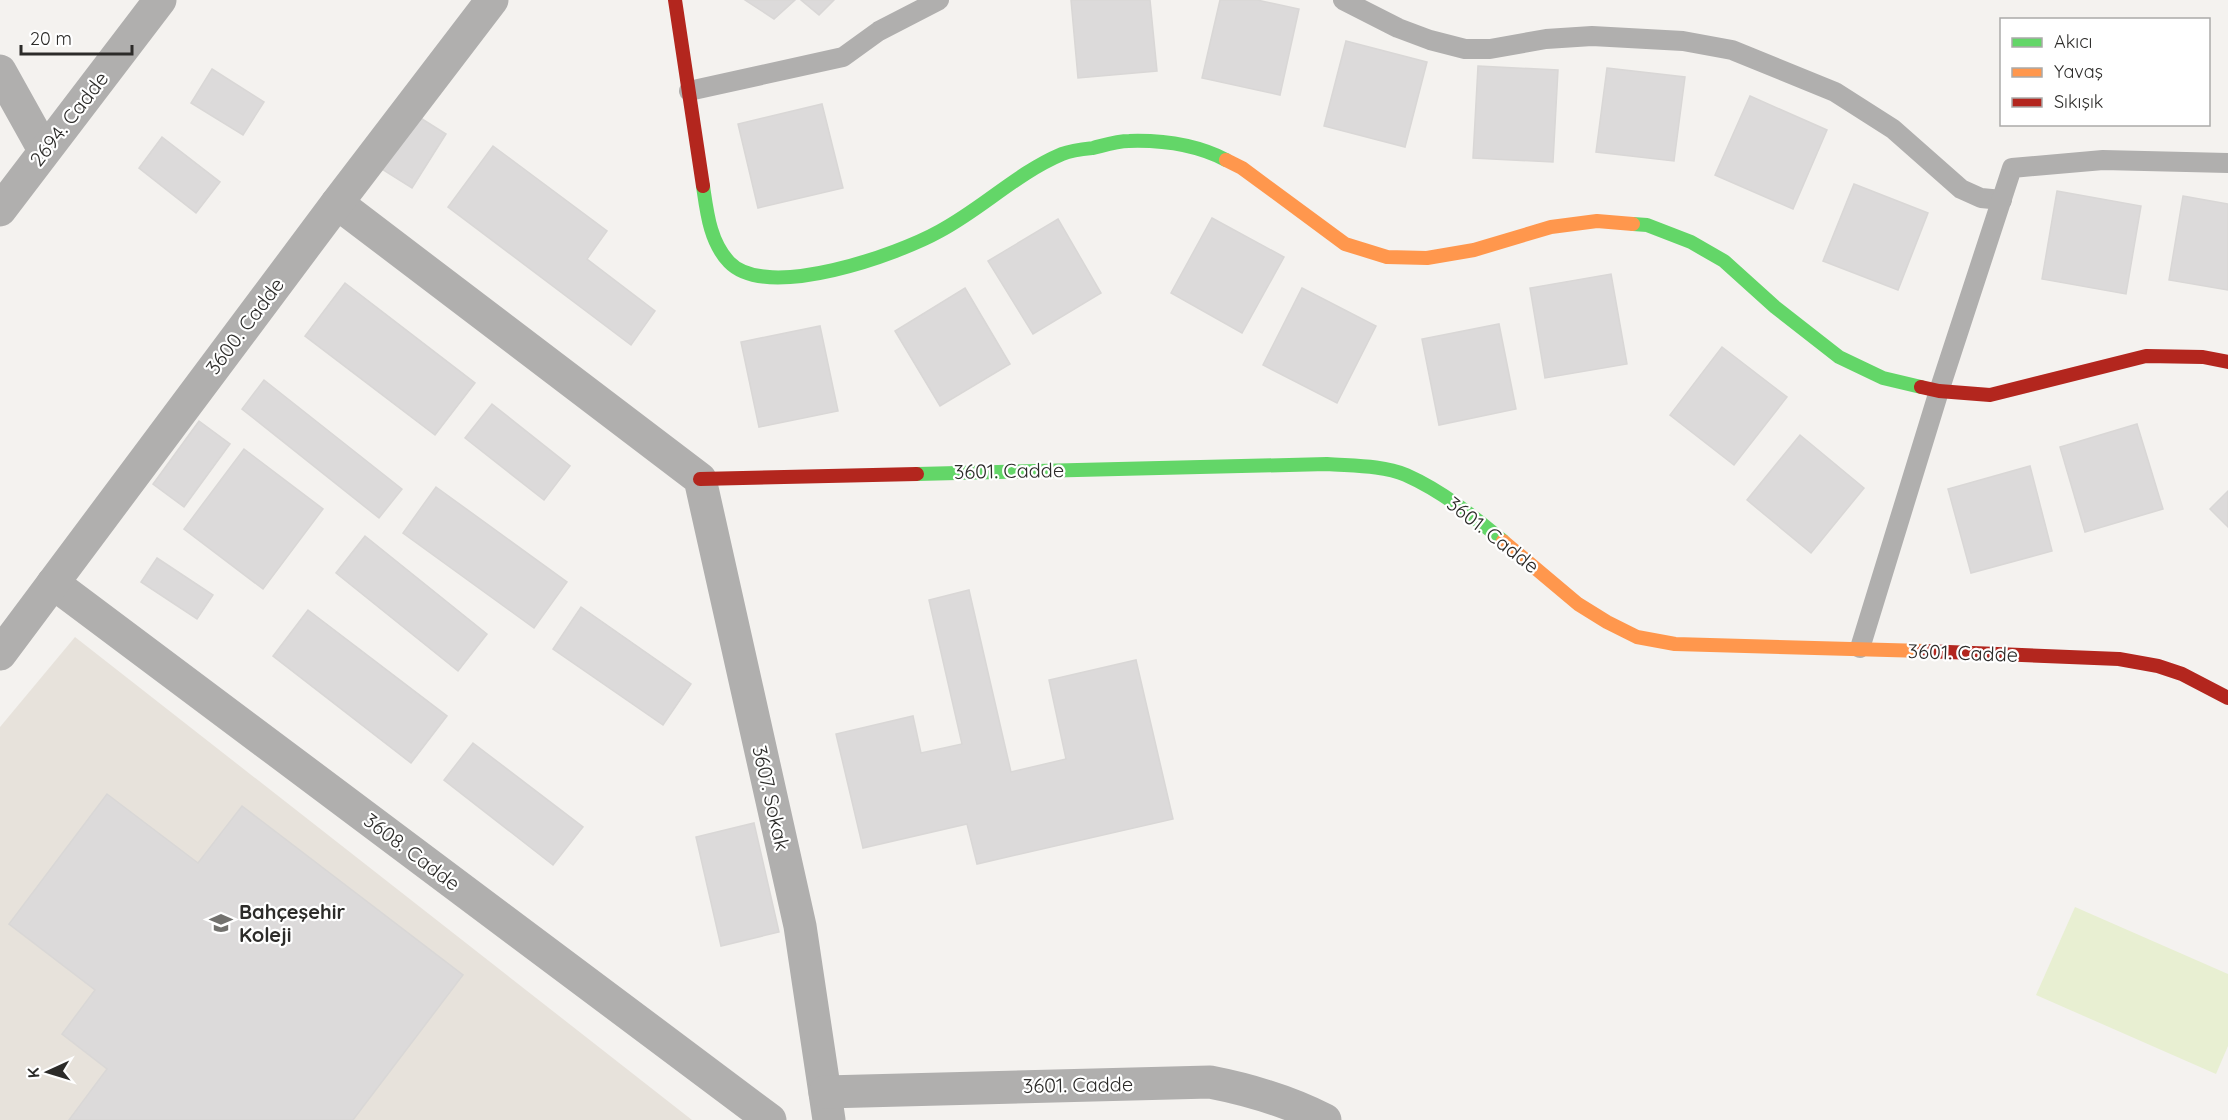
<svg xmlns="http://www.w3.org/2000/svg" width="2228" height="1120" font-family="Quicksand,sans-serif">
<rect width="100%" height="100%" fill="#f4f2ef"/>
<path fill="#e7e2db" d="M75,637L692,1120H0V727Z"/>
<path fill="#e8efd2" d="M2075,907L2228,974V1046L2216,1074L2036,995Z"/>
<g fill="#dcdada" stroke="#d9d7d6" stroke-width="1.5">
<path d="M745,0H795L774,19Z"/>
<path d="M801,0H834L819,15Z"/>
<path d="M1071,0H1150L1157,71L1078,78Z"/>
<path d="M1220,0H1257L1299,9L1280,95L1202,78Z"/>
<path d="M1346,41L1427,62L1405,147L1324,126Z"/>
<path d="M1478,66L1558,70L1553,162L1473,158Z"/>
<path d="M1607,68L1685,77L1674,161L1596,152Z"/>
<path d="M212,69L264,102L243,135L191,103Z"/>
<path d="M1750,96L1827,130L1793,209L1715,175Z"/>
<path d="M822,104L843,188L758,208L738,124Z"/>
<path d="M411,112L446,134L412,188L377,166Z"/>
<path d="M162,137L220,182L196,213L139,168Z"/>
<path d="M493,146L607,231L587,259L655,311L631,345L448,207Z"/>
<path d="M1854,184L1928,213L1898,290L1823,261Z"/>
<path d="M2057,191L2141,206L2126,294L2042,279Z"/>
<path d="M2183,196L2228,204V290L2169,280Z"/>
<path d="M1212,218L1284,257L1242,333L1171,293Z"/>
<path d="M1058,219L1101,293L1033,334L988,261Z"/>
<path d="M1611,274L1627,364L1545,378L1530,288Z"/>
<path d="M345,283L475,383L435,435L305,336Z"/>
<path d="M965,288L1010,364L940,406L895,331Z"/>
<path d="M1302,288L1376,326L1337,403L1263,365Z"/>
<path d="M1499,324L1516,409L1439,425L1422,339Z"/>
<path d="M820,326L838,411L759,427L741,342Z"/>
<path d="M1722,347L1787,397L1734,465L1670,415Z"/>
<path d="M264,380L402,489L379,518L242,409Z"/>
<path d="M492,404L570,466L544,500L465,438Z"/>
<path d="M199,421L230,444L184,507L153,484Z"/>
<path d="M2137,424L2163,509L2085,532L2060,447Z"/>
<path d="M1800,435L1864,488L1811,553L1747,500Z"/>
<path d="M244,449L323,509L263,589L184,529Z"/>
<path d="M2030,466L2052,551L1971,573L1948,489Z"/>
<path d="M436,487L567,582L534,628L403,533Z"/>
<path d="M2228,491V527L2210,509Z"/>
<path d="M365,536L487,634L458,671L336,573Z"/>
<path d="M157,558L213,595L197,619L141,582Z"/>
<path d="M969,590L1011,772L1066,759L1049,680L1136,660L1173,819L977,864L967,824L863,848L836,734L913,716L921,753L962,744L929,600Z"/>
<path d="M581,607L691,684L663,725L553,649Z"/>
<path d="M308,610L447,716L411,763L273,656Z"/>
<path d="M473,743L583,827L553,865L444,780Z"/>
<path d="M107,794L198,863L242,806L463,975L353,1120H69L107,1069L62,1034L95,990L9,924Z"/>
<path d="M754,823L779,932L721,946L696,837Z"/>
</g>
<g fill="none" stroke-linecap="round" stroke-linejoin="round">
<g stroke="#b0afae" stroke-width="20">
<path d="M1343,0L1398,28L1430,40L1465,49H1490L1546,39L1592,36L1683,41L1732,50L1835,92L1893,129L1961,189L1981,198L2002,200"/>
<path d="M689,91L843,57L879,31L939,0"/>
<path d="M1860,648L1939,391L2012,168L2103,160L2228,163"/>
</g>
<g stroke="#b0afae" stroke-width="33">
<path d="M0,71L44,150"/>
<path d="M337,203L700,479L800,926L829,1120"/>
<path d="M0,210L160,0"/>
<path d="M53,583L770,1120"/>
<path d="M0,654L337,203L492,0"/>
<path d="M825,1092L1210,1082C1251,1090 1288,1101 1325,1120"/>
</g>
<g stroke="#63d668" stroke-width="14">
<path d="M703,186C707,213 710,242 729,262C767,302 899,254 940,231C983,208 1017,173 1062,154C1072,150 1083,149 1093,148C1105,145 1117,141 1129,141C1162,140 1197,145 1226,160"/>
<path d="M1633,224L1647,225L1691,242L1724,261L1775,307L1839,357L1883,378L1921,387"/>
<path d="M917,474L1327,464C1352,466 1382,465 1406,475C1442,491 1473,516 1503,541"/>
</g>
<g stroke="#ff974d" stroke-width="14">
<path d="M1226,160L1242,168L1345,244L1387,257L1427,258L1474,250L1551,227L1597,221L1633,224"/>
<path d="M1503,541L1578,604L1607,622L1637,637L1675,644L1924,651"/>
</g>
<g stroke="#b3261e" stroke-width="14">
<path d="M675,0L703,186"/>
<path d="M1921,387L1939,391L1990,395L2146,356L2203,357L2228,362"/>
<path d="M700,479L917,474"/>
<path d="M1924,651L2119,659L2158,666L2182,674L2228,698"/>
</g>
</g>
<defs>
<g id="school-bare" transform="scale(1.8)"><path d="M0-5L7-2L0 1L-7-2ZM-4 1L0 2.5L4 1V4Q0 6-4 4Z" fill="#72716e" stroke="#fff" stroke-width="2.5" paint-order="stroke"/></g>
</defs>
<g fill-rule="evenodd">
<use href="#school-bare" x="221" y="923"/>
</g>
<g text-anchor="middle" stroke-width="4.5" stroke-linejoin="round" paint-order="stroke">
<g font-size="20" fill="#2c2b29" stroke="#fff">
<text transform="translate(69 119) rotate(-52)" y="7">2694. Cadde</text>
<text transform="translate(245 326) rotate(-53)" y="7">3600. Cadde</text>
<text transform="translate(1009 471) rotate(-1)" y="7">3601. Cadde</text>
<text transform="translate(1493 535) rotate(38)" y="7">3601. Cadde</text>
<text transform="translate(1963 653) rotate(2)" y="7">3601. Cadde</text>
<text transform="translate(771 798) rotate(77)" y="7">3607. Sokak</text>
<text transform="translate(412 852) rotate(37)" y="7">3608. Cadde</text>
<text transform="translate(1078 1085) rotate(-1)" y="7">3601. Cadde</text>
</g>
<g font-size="20" font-weight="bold" fill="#2c2b29" stroke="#fff" text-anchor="start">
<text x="239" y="919">Bahçeşehir<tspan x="239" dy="23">Koleji</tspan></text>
</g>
</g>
<rect x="2000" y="18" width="210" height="108" fill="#ffffff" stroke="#abaaa9" stroke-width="1.5"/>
<rect x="2012" y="38" width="30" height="9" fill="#63d668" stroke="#abaaa9" stroke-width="1.5"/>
<text x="2054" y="48" font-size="18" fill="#2c2b29">Akıcı</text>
<rect x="2012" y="68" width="30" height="9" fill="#ff974d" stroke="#abaaa9" stroke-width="1.5"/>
<text x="2054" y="78" font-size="18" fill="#2c2b29">Yavaş</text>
<rect x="2012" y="98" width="30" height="9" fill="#b3261e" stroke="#abaaa9" stroke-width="1.5"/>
<text x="2054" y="108" font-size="18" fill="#2c2b29">Sıkışık</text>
<g transform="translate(48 1072) rotate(266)" stroke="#ffffff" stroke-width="4.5" paint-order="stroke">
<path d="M0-4.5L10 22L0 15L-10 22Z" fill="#2c2b29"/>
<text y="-9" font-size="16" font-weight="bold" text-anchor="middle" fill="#2c2b29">K</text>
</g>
<path d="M21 45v9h111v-9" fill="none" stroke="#2c2b29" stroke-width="3"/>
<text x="30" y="45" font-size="18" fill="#2c2b29" stroke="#ffffff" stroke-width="4.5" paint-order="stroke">20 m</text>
</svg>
